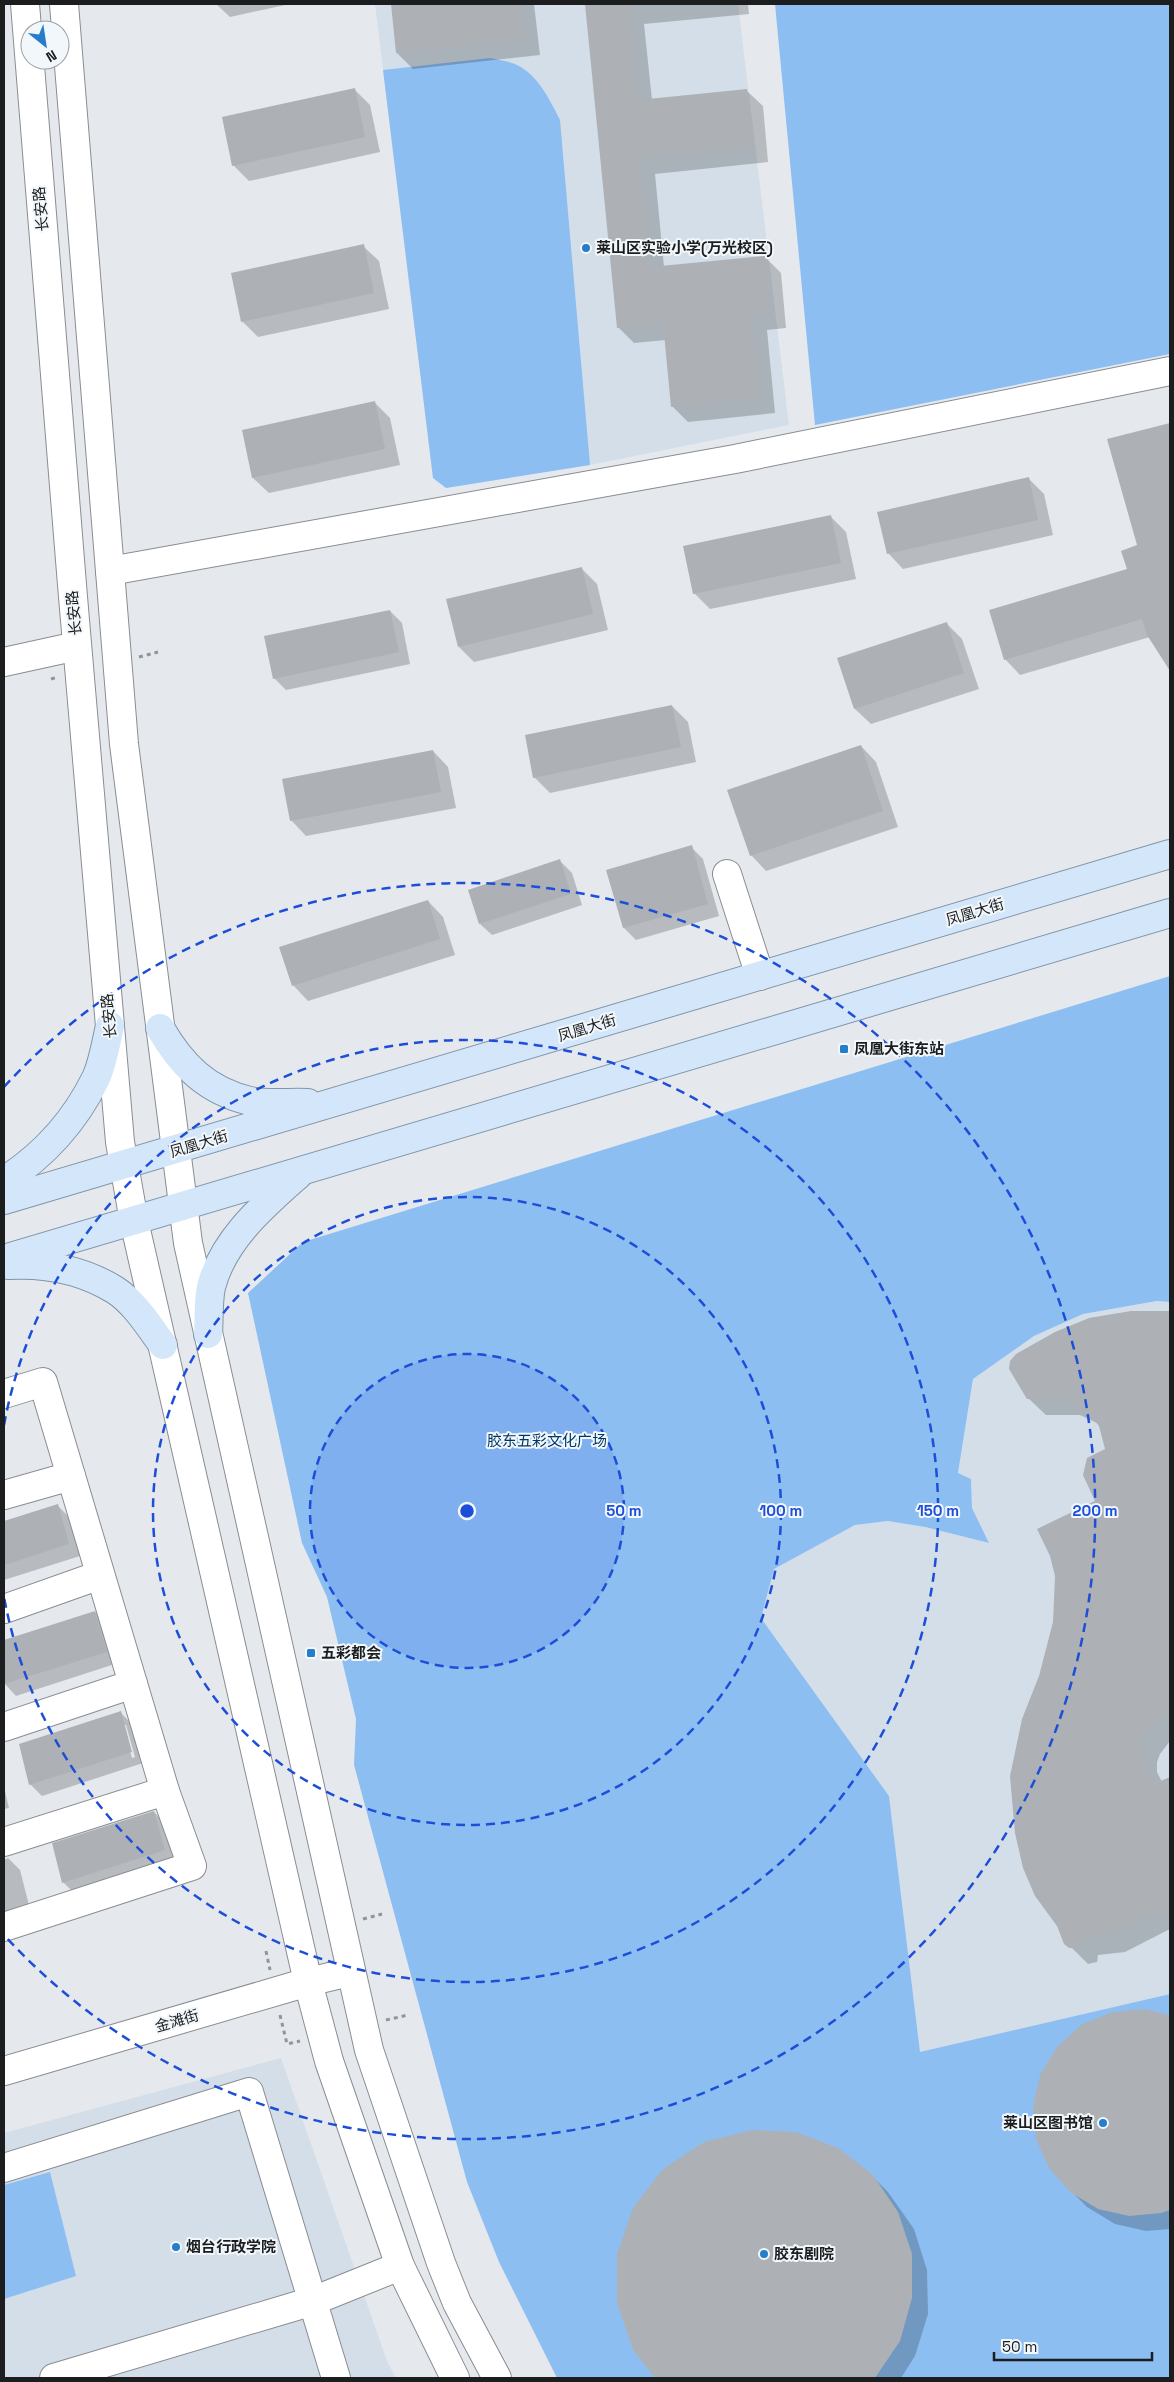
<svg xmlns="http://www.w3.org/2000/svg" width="1174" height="2382" font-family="'Space Grotesk','Noto Sans SC',sans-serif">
<rect width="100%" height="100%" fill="#e5e9ee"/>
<g fill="#d4dee8">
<path d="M375,4H738L789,425L590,465L446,488L433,478Z"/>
<path d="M1157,1301L1170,1302V1994L920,2053L889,1796L761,1618L774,1569L855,1525L888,1521L925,1527L989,1543L972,1508L971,1479L958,1473L973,1379L1034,1336L1083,1314Z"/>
<path d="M281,2058L387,2361L396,2378H4V2133Z"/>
</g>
<g fill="#8dbef2">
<path d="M775,4H1170V354L815,425Z"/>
<path d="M490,58C499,60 509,61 517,65C538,75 550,100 560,120L590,465L446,488L433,478L383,70Z"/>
<path d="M1170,976V1302L1157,1301L1083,1314L1034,1336L973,1379L958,1473L971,1479L972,1508L989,1543L925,1527L888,1521L855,1525L774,1569L761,1618L889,1796L920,2052L1170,1994V2378H557L499,2262L467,2182L354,1765L356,1719L327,1597L302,1543L248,1293L303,1242Z"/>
<path d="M50,2172L76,2276L4,2299V2185Z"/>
</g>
<g fill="#0003" fill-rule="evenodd">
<path d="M216,4H290L230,17Z"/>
<path d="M392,4H534L540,55L413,69L397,53Z"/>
<path d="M587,4H748L749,14L644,24L652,100L747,91L763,106L768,162L655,174L664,267L765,257L781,273L786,328L767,330L775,413L688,422L672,406L666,340L634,343L618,327Z"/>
<path d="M354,89L370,105L380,152L249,181L233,165Z"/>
<path d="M363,246L379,261L389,309L258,337L242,321Z"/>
<path d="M374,402L390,418L400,465L269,493L253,478L243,431Z"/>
<path d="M1170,424V541L1149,544L1108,440Z"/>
<path d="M1028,478L1044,494L1053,535L903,569L888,553Z"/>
<path d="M830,516L846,532L856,579L710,609L694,593Z"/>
<path d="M1170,554V669L1150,637L1020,675L1005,659L1128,570L1124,557Z"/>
<path d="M581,568L597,584L608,630L474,662L459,647Z"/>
<path d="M390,611L402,623L410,664L286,690L274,678Z"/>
<path d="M946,623L962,639L979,689L871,724L855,709L839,659Z"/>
<path d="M672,706L688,722L696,762L550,793L534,777Z"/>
<path d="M861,746L876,762L898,827L766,871L751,855Z"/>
<path d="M433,751L448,767L456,808L306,836L291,820Z"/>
<path d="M691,847L703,859L719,916L636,940L624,928L608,871Z"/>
<path d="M560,861L572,873L582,905L492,935L480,924Z"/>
<path d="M428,901L443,917L455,955L308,1001L293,985Z"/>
<path d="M1162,1312L1170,1313V1741L1160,1754L1157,1762V1772L1162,1782L1170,1779V1929L1125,1952L1098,1955L1097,1962L1088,1964L1062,1938L1058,1925L1040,1676L1097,1502L1106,1450L1099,1424L1080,1415H1046L1028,1398Z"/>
<path d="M57,1505L69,1517L80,1556L4,1580V1522Z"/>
<path d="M95,1612L106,1624L118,1663L16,1696L5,1684L4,1642Z"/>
<path d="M120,1712L132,1724L143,1763L42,1796L30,1784ZM123,1725H126L135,1757L132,1758Z"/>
<path d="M4,1787L9,1808L4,1809Z"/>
<path d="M154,1812L166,1824L176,1862L75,1894L63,1882Z"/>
<path d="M8,1858L20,1870L30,1909L4,1917V1860Z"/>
<path d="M1144,2010L1170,2016V2229L1146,2231L1115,2224L1087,2207L1071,2191Z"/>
<path d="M872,2176L888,2192L914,2229L927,2270L928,2314L915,2356L901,2378H656L634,2349Z"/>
</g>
<g fill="#adb1b5">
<path d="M391,4H521L525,39L396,53Z"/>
<path d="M585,4H629L638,100L747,89L753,147L640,158L650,267L765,256L771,313L752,315L760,398L671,407L663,323L617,328Z"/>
<path d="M355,88L365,137L232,166L222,117Z"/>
<path d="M364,244L374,293L241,322L231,273Z"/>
<path d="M375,401L385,449L252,478L242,430Z"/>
<path d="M1170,423V671L1147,635L1142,619L1004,660L989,610L1127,569L1121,551L1137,545L1107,439Z"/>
<path d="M1029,477L1038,520L887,554L877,512Z"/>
<path d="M831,515L841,563L693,594L683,546Z"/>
<path d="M582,567L593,614L458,647L446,599Z"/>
<path d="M390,610L399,652L273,679L264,636Z"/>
<path d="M947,622L964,673L854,709L837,658Z"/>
<path d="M672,705L681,747L533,778L525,735Z"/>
<path d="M861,745L883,811L750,856L727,790Z"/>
<path d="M433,750L441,792L290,821L282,779Z"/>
<path d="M692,845L708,904L623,928L606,870Z"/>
<path d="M560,859L571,894L479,924L468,890Z"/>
<path d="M428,900L440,939L292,986L279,947Z"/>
<path d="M1131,1311H1170V1709L1152,1724L1143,1736L1140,1744V1753L1156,1783L1170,1777V1919L1153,1912L1107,1935L1081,1938L1080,1944L1075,1948H1069L1064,1944L1057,1926L1035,1896L1023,1868L1015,1833L1010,1776L1022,1719L1039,1676L1053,1622L1055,1576L1050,1556L1037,1529L1095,1501L1083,1475L1087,1458L1105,1449L1099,1426L1087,1411L1061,1398L1027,1399L1009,1369L1010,1361L1016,1354L1055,1332L1089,1318Z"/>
<path d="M58,1504L69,1544L4,1565V1521Z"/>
<path d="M95,1611L107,1652L4,1684V1640Z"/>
<path d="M121,1711L132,1752L29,1785L19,1744Z"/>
<path d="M154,1811L165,1850L62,1883L52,1843Z"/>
<path d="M1144,2009L1170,2015V2210L1161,2213L1129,2216L1098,2209L1070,2192L1049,2168L1036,2139L1033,2107L1040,2075L1057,2047L1081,2025L1112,2012Z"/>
<path d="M752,2130L796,2132L838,2148L873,2175L898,2212L912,2254V2298L900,2341L875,2378H655L633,2350L617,2303V2254L633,2208L663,2169L704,2142Z"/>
</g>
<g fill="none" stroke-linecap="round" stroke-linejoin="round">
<g stroke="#898d92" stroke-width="30">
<g id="minor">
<path d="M25,4L73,597L120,1142L134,1221L308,1982L329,2061L400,2266L455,2378"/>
<path d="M64,4L124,744L188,1243L369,2050L441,2263L457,2303L497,2378"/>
<path d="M110,571L735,459L1170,371"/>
<path d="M4,662L77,646"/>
<path d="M727,874L760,976"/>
<path d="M4,1394L43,1382L165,1791"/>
<path d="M4,1495L71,1476"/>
<path d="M4,1609L100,1575"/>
<path d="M4,1727L133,1684"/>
<path d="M4,1842L165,1791L192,1866L4,1927"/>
<path d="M4,2071L308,1982L350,1972"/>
<path d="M4,2168L249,2092L336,2378"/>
<path d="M54,2378L313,2301L400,2266"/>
</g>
</g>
<g stroke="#8095aa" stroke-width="30">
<g id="major">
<path d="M160,1028C181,1065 207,1091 250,1101C267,1105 289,1102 308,1103"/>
<path d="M4,1181C43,1156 75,1121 96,1078C103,1063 106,1043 110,1026"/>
<path d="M4,1200L1170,854"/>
<path d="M4,1259L1170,913"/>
<path d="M8,1265C45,1263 83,1270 115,1290C135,1303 149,1326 163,1345"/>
<path d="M208,1334C209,1319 208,1301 211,1287C223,1240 263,1206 298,1175"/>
</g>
</g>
<g stroke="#919598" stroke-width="3" stroke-dasharray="4 4" stroke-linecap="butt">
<path d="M139,657L158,652"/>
<path d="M51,679L58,677"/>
<path d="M363,1919L382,1914"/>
<path d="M266,1951L270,1970"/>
<path d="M280,2015L287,2044L300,2041"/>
<path d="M386,2020L408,2015"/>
</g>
<use href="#minor" stroke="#fff" stroke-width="28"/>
<use href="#major" stroke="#d4e6f9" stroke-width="28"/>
</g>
<circle cx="467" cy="1511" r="157" fill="#1d4ed8" fill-opacity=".12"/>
<g fill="none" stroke="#1d4ed8" stroke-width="2.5" stroke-dasharray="9 6">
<circle cx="467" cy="1511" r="157"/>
<circle cx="467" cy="1511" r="314"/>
<path d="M4 1425A471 471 0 1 1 4 1597"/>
<path d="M4 1087A628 628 0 1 1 4 1935"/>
</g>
<g fill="#267dca" stroke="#f2f7fb" stroke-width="2">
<circle cx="586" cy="248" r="5"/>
<rect x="839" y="1044" width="10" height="10" rx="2.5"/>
<rect x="306" y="1648" width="10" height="10" rx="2.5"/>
<circle cx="1103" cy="2123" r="5"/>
<circle cx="176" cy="2247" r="5"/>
<circle cx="764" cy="2254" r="5"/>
</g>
<g text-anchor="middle" stroke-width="4" stroke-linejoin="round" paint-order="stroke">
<g font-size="15" fill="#1b1d1e" stroke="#f2f7fb">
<text transform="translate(41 209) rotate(-95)" y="5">长安路</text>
<text transform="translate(74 613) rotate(-95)" y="5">长安路</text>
<text transform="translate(975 912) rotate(-17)" y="5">凤凰大街</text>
<text transform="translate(109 1016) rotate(-95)" y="5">长安路</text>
<text transform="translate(587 1028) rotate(-17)" y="5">凤凰大街</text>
<text transform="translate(199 1144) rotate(-17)" y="5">凤凰大街</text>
<text transform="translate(177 2021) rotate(-16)" y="5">金滩街</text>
</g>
<g font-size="15" font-weight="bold" fill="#1b1d1e" stroke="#f2f7fb" text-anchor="start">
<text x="596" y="253">莱山区实验小学(万光校区)</text>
<text x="854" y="1054">凤凰大街东站</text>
<text x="321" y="1658">五彩都会</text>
<text x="1093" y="2128" text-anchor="end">莱山区图书馆</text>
<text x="186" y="2252">烟台行政学院</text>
<text x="774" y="2259">胶东剧院</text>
</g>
<g font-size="15" fill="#003765" stroke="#f2f7fb">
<text x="547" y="1446">胶东五彩文化广场</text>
</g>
</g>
<circle cx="467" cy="1511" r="8" fill="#1d4ed8" stroke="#f2f7fb" stroke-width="2.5"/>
<g font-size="15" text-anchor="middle" font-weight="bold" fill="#1d4ed8" stroke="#f2f7fb" stroke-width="4" stroke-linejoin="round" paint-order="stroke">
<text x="624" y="1516">50 m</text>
<text x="781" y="1516">100 m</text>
<text x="938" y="1516">150 m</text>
<text x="1095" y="1516">200 m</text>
</g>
<rect width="1174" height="2382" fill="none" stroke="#1b1d1e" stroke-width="10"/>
<g transform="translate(45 45) rotate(150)"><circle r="24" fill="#f2f7fb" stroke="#9ca0a3"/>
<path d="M0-4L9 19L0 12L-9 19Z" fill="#267dca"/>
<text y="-8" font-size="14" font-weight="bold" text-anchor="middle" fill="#1b1d1e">N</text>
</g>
<path d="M994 2352v8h158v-8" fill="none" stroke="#1b1d1e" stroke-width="2.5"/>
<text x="1002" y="2352" font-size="15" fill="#1b1d1e" stroke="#f2f7fb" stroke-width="4" paint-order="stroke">50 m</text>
</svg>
